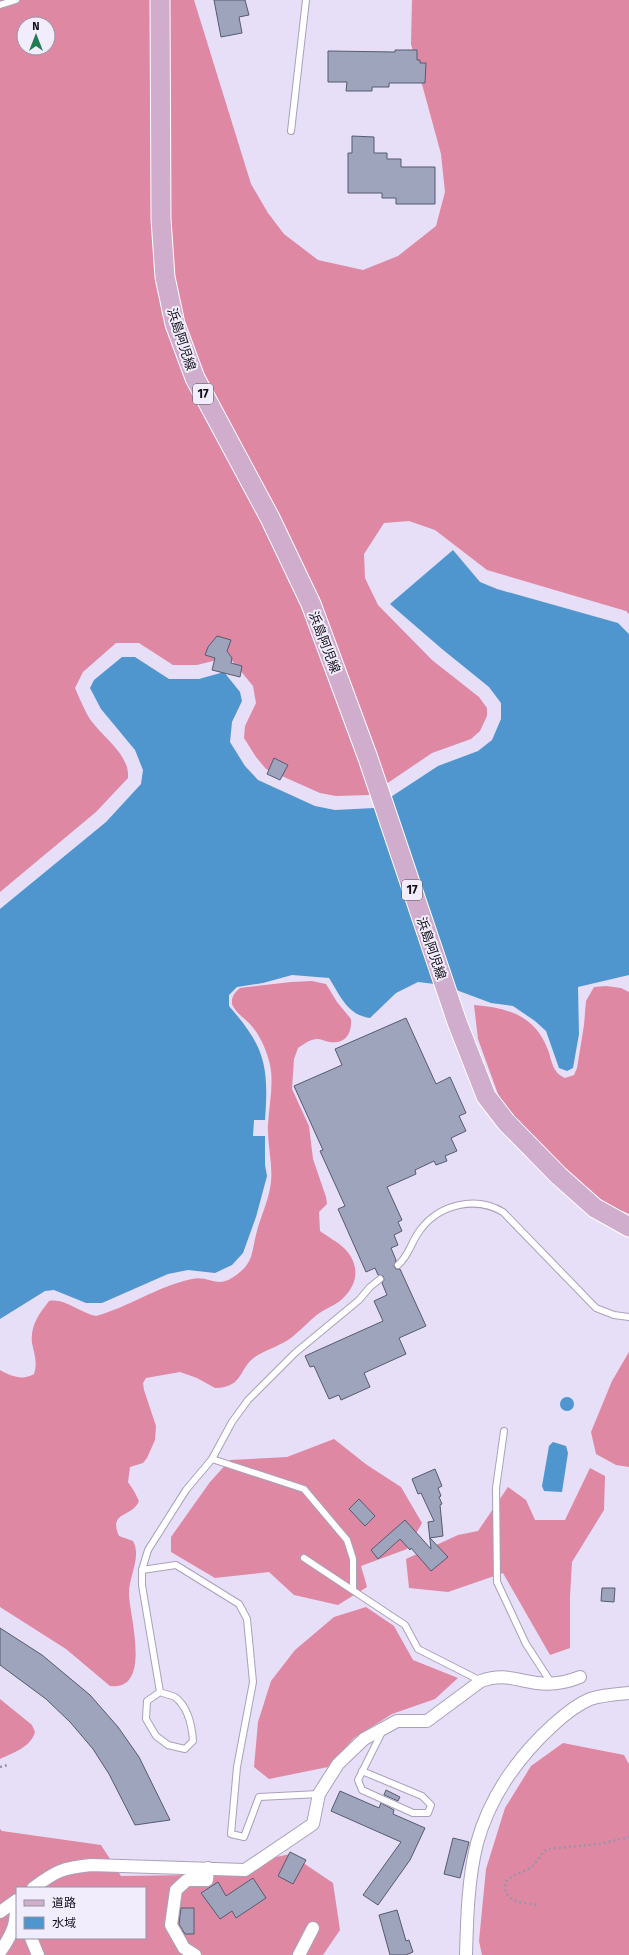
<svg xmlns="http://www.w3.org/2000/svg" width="629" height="1955" font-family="'Fira Sans','Noto Sans JP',sans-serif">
<rect width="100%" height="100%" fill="#e7def8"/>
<g fill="#de88a4" fill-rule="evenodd">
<path d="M0,0H194L251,184L268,213L284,234L318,260L363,270L398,256L436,226L445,192L441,154L411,44L412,0H629V614L626,611L487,570L435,530L409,521L384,523L364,554L365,578L378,605L432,660L479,697L487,708V716L480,731L471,739L432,753L370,795L336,796L320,793L266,769L256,757L244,738L245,726L256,703L253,686L229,657L197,665H173L139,643H116L83,672L75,688C79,697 83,707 88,716C100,736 130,753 128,778L96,812L0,892ZM24,24H48V48H24Z"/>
<path d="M312,981L326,984L337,1002L351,1019C352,1033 346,1044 330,1042C326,1042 322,1039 318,1039C310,1039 304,1044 298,1048L294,1059L292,1089L309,1126L313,1159L326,1197L327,1204L319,1212L320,1231C328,1237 338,1242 345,1249C361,1266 358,1286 340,1301C333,1306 325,1309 318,1314C309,1321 301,1330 291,1338C281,1345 269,1349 258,1355C237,1367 246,1387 215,1388L197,1378L180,1372L146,1378L143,1383L144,1390L156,1426L155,1440L147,1458L143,1463L130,1467L128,1482L134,1491L139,1501C132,1518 108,1511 119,1536L133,1541C142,1557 128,1578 129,1595C130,1617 152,1692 110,1686L66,1649L0,1607V1370C10,1376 23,1381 34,1374C38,1363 34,1353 32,1343C30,1326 39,1314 49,1301C66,1298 79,1313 96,1316C129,1307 158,1286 192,1279C212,1275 217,1292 240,1272C253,1262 252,1250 256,1235C260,1217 269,1201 271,1182C273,1163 267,1144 268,1125C269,1105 274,1084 270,1065C267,1051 260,1035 250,1024C244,1018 235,1012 232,1004C231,997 235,992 240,988L291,982Z"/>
<path d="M606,986L621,988L629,992V1214L597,1200L534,1146L499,1097L478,1039L474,1005C508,1008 535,1015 548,1050C552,1061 552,1072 565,1078L574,1075L577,1068L584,1025L586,1001L594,987Z"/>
<path d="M629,1352V1467L616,1465L596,1454L591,1432L612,1381Z"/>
<path d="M334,1439L367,1465L401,1487L422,1523L407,1549L361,1566L367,1587L338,1605L294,1595L269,1572L215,1578L171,1552V1537L210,1482L230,1460L287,1457Z"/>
<path d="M590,1468L605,1476L604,1510L572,1562L570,1596V1648L550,1655L503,1573L448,1592L409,1588L406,1559L458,1535L478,1531L508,1487L526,1500L535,1520H565Z"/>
<path d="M366,1607L394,1626L413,1660L458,1678L435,1699L392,1714L354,1738L328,1767L269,1779L254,1767L258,1722L271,1681L295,1650L334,1617Z"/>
<path d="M0,1699L32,1725L35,1732C31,1747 13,1753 0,1759Z"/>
<path d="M563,1743L624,1755L629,1764V1955H482L479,1941L486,1869L505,1808L531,1766Z"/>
<path d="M0,1829L2,1831L101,1845L121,1876L191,1875L290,1854L333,1883L340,1930L323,1955H0ZM17,1888H145V1938H17Z"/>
</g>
<g fill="#5096ce">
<path d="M453,550L480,582L497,589L618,623L629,634V975L578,987L579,1034L573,1068L567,1071L559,1068L546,1031L535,1021L513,1006L491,1003L443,985L418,982L396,993L370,1018C347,1015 340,995 329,978L292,975L263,983L237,987L229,995V1006C265,1047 269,1066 265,1120H254L253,1136H265V1165L267,1176L256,1217L243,1253L232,1265L215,1273L188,1270L168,1274L102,1303H86L54,1290L45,1291L0,1319V909L106,822L141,784L143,770L135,750L101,709L90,688L94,680L122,657H135L169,679H199L224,672L240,692L242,701L232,722L230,742L245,766L258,780L315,806L335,810L374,808L438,766L478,751L492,740L501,719V703L489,687L442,649L390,604Z"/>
<circle cx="567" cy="1404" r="7"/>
<path d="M553,1442L566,1446L568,1453L562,1492L544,1491L542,1486L549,1446Z"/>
</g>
<g fill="#9da4bc" stroke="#555b71">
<path d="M214,0H245L249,15L239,17L242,33L221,37Z"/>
<path d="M395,50H417V60H420V63H426L425,83H389V87H372V91H346L347,82H328V51L395,52Z"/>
<path d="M352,136L374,137V153H387V159H401V167H435V204H396V198H382V193H348V153H352Z"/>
<path d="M217,636L231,640L227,651L232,658L231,663L242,666L240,677L212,670L215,658L205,655L208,647Z"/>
<path d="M274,758L288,765L280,780L267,774Z"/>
<path d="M406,1018L436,1084L450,1077L466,1113L459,1116L466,1131L451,1138L457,1151L445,1156L447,1161L436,1165L434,1161L415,1170L416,1174L387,1187L402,1220L398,1222L402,1231L394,1235L398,1245L391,1248L396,1260L394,1266L396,1269H400L426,1326L399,1338L406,1354L364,1373L370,1387L341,1400L339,1395L329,1399L314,1366L310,1367L305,1356L383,1321L374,1301L387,1295L382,1283L384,1280L383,1276L378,1275L375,1268L366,1272L338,1209L345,1206L320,1151L323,1150L294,1086L342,1065L335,1049Z"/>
<path d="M435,1469L442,1486L438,1488L441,1496L439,1497L442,1504L440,1505L443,1536L430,1538L448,1557L431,1571L411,1548L410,1550L400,1539L378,1559L371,1550L405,1520L431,1549L428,1522L434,1521L421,1493L418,1494L412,1479Z"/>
<path d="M359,1499L375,1516L365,1526L349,1509Z"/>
<path d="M602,1588H615L614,1602L601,1601Z"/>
<path d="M0,1628L42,1655L90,1695L118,1727L139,1757L170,1820L135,1825L109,1774L93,1749L70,1722L46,1699L0,1665Z"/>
<path d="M386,1790L400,1797L398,1801L384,1795Z"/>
<path d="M340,1791L379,1808L381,1803L394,1810L393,1814L425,1828L410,1860L378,1905L363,1895L401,1842L331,1811Z"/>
<path d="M453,1838L469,1842L460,1878L444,1874Z"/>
<path d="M290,1852L306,1860L293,1884L278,1876Z"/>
<path d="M253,1878L266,1898L236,1918L232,1911L220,1919L201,1893L218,1882L226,1896Z"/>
<path d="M181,1908H194V1934H185L179,1924Z"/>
<path d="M397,1910L406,1941L409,1940L413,1952L406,1955H390L379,1915Z"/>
</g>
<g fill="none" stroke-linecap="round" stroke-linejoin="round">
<g stroke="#aaa1b9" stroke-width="8">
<g id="service">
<path d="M0,5L16,0"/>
<path d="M291,131L306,0"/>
<path d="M398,1265C410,1255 411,1241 421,1229C440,1204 476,1196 503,1212L596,1308L614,1315L629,1317"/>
<path d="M504,1431L496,1488L497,1582L526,1644L552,1684"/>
<path d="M212,1459L304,1489L347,1540L353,1559V1590"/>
<path d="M304,1558L405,1625L418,1649L481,1681"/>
<path d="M142,1570L176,1565L239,1604L247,1619L253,1682L237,1767L231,1834L244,1837L259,1797L319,1794"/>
<path d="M160,1692L147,1701L146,1719L156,1736L168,1745L185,1749L193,1741C192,1726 188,1707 175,1697C171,1695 164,1694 160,1692L142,1585V1570L148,1550L186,1490L212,1459L232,1422L248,1400L295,1353L359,1300L370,1287L380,1279"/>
<path d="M362,1771L422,1796L431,1805L428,1813H413L362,1790L358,1780L382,1732"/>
</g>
</g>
<g stroke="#aaa1b9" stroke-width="14">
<g id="minor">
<path d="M33,1888C56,1871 62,1868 91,1865L245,1870L313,1824L319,1794L338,1764L364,1739L397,1721H427L481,1681C504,1673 515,1680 537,1683C552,1685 565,1683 580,1677"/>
<path d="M0,1912L17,1900"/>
<path d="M31,1938L38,1955"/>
<path d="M0,1952C13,1933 17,1924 16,1901"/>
<path d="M195,1955L184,1948L171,1925L176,1890L187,1880H207L208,1868"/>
<path d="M299,1955L313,1928"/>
<path d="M466,1955C467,1918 468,1879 477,1843C490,1796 517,1758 553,1725C564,1715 576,1705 590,1699C602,1695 617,1694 629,1693"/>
</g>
</g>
<g stroke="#fff" stroke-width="21">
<path id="primary" d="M160,0L161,219L165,277L175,324L195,378L270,518L311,604L368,758L457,1022L486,1096L506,1122L559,1176L595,1208L629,1227"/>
</g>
<g stroke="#9b94a7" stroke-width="2.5" stroke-dasharray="2 3" stroke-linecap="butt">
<path d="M0,1767L8,1765"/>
<path d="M536,1905C524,1903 504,1902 505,1886C505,1883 506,1881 509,1879C515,1874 524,1872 531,1867C538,1862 540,1854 547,1849L599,1844L629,1837"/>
</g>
<use href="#service" stroke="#fff" stroke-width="6"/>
<use href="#minor" stroke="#fff" stroke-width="12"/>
<use href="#primary" stroke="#d0accd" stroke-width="19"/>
</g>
<g text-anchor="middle" stroke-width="4" stroke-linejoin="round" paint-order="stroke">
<g fill="#f2edfd" stroke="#55525c" stroke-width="1">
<rect x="193" y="384" width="20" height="20" rx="3"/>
<rect x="402" y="880" width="20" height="20" rx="3"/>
</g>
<g font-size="12" font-weight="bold" fill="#120f17">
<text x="203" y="398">17</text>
<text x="412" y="894">17</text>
</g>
<g font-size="13" fill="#120f17" stroke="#f2edfd">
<text transform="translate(182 339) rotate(72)" y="5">浜島阿児線</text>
<text transform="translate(325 642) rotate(69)" y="5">浜島阿児線</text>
<text transform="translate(432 948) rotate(71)" y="5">浜島阿児線</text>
</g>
</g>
<rect x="16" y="1887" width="130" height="52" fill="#f2edfd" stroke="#9894a1"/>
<rect x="24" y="1900" width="20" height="6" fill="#d0accd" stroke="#9894a1"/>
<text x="52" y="1907" font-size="12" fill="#120f17">道路</text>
<rect x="24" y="1917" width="20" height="12" fill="#5096ce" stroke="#9894a1"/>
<text x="52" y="1927" font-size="12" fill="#120f17">水域</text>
<g transform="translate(36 36)"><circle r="19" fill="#f2edfd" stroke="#9894a1"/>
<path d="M0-3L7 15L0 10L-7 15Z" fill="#1f7b51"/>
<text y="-6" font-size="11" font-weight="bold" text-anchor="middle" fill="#120f17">N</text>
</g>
</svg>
